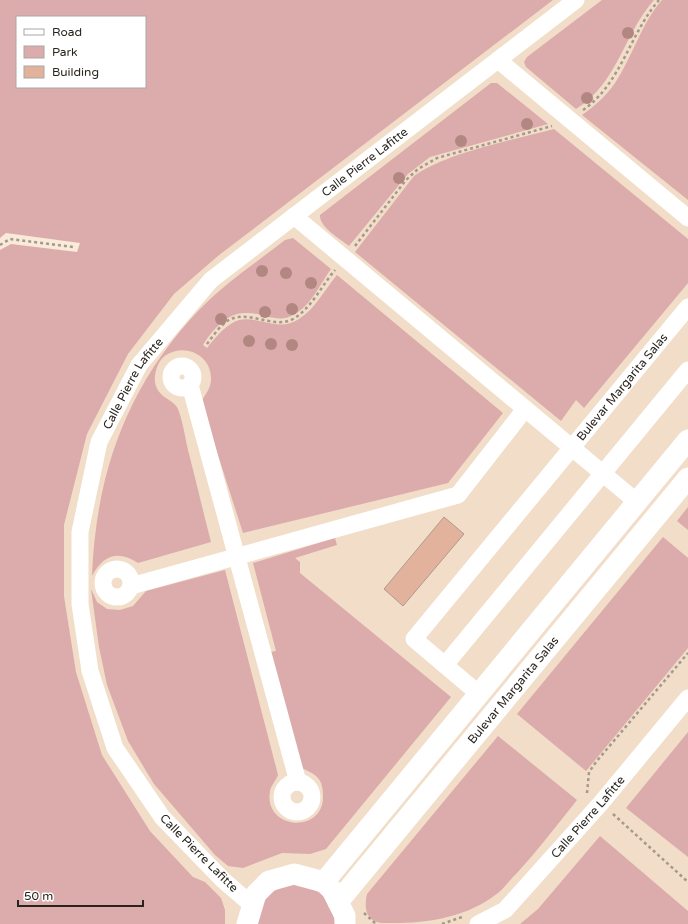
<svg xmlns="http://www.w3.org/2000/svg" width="688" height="924" font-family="'Varela Round',sans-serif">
<rect width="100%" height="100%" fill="#f9eada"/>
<path fill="#f1ddc8" d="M553,0H688V924H156L193,877L150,831L102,755L76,672L64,596V525L87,434L128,354L174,294L218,256Z"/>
<g fill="#dcabab" fill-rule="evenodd">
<path d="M0,0H553L218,256L174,294L128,354L87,434L64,525V596L76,672L102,755L150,831L193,877L205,882L221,898L225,910V924H0V250L11,244L77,252L80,243L6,233L0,238ZM17,17H145V87H17Z"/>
<path d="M602,0H654C623,35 618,83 576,109L526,67L524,62L527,57Z"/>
<path d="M662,0H688V200L582,115C595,106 606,96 615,83C633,56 641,24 662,0Z"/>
<path d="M491,83H497L548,124L430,157L408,174L349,246C340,239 319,227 320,215Z"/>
<path d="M554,129L688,239V283L584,408L576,400L561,421L355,252L414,176C448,152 513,140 554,129Z"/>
<path d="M293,238L331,269C321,283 311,305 295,314C278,325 263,312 245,313C226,313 212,331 203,345L207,348C215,338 223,328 234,322C254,312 277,334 299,319C315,309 325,289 337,275L503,413L448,483L243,533L201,402C204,397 208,391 210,386C217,359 188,341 166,355C158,360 154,373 155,382C157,398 174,399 178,409C183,422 185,437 188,450C196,481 203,511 211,542L138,563C118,550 103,555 92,576C96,472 128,384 200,309C225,283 257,262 285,240Z"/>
<path d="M688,507V530L677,521Z"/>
<path d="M663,537L688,558V648L586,771L517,714Z"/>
<path d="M335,538L337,545L295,558L300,562V573L451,697L326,849L310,854L282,853L243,868L228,866L215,855L154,784L128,741L107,685L99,647L91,589L97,602L107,609L120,610L133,606L146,591L225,570L278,775C276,780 271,786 270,791C263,830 325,835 323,795C323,790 322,782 318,778C314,773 305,770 300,767L270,652L276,651L253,563Z"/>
<path d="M688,732V857L626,808Z"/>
<path d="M498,736L577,800C557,825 538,850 517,873C510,879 505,888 498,893C465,919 423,924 382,923C365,921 364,907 367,894Z"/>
<path d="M600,836L688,911V924H520L538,909Z"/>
<path d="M296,883C320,890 332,897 335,924H255C263,896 267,891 296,883Z"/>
</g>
<path fill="#e2b29c" stroke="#ae9a91" d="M444,517L464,534L403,606L384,589Z"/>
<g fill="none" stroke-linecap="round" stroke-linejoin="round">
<g stroke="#a4998d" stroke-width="2.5" stroke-dasharray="3 3" stroke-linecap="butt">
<path d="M583,110C621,84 630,33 659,0"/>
<path d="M0,245L10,239L73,247"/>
<path d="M355,246L406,180L418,169L437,158L552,126"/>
<path d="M207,344C213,336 219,327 227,321C248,308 272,330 293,319C311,309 322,285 335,270"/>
<path d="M587,793L589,772L596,762L688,653"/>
<path d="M613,814L688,882"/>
<path d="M364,913L376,924"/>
<path d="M442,924L462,917"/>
</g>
<g stroke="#fff" stroke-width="17">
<path d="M498,60L688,218"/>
<path d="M294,216L637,502"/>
<circle cx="182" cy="377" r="11"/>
<path d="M190,385L298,782"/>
<circle cx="117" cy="583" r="14"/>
<path d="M131,586L458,495L525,409"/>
<path d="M445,665L688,370"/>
<path id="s1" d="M479,694L414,639L688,307"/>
<circle cx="297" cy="797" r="15"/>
<path id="s2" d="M252,905L223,880L162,817L115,748L90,671L80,604V532L99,442L139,365L211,280L576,0"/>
<path id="s3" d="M478,924L505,910L601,803L688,698"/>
</g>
<g stroke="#fff" stroke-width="21">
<path d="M324,882L688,440"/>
<path id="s4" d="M338,902L688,478"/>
<path d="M247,924L256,894L269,881L294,874L324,882L332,890L345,916V924"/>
</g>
</g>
<g fill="#b28681">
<circle cx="628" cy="33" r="6"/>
<circle cx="587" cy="98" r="6"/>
<circle cx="527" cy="124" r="6"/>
<circle cx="461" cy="141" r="6"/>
<circle cx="399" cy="178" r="6"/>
<circle cx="262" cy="271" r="6"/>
<circle cx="286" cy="273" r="6"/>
<circle cx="311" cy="283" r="6"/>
<circle cx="292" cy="309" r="6"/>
<circle cx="265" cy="312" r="6"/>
<circle cx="221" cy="319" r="6"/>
<circle cx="249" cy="341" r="6"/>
<circle cx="271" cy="344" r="6"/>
<circle cx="292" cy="345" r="6"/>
</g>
<g text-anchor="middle" stroke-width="3" stroke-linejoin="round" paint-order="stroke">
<g font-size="12" fill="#29241e" stroke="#fff">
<text dy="4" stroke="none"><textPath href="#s2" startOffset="914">Calle Pierre Lafitte</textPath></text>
<text dy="4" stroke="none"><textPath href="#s2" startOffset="590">Calle Pierre Lafitte</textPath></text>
<text dy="4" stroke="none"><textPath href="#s1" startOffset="412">Bulevar Margarita Salas</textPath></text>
<text dy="4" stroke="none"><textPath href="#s4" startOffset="275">Bulevar Margarita Salas</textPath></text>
<text dy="4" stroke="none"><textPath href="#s3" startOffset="155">Calle Pierre Lafitte</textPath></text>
<text transform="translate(199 853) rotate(45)" y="4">Calle Pierre Lafitte</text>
</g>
</g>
<rect x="16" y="16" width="130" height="72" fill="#ffffff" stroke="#a9a7a5"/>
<rect x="24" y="29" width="20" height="6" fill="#ffffff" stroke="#a9a7a5"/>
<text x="52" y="36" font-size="12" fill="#29241e">Road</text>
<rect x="24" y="46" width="20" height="12" fill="#dcabab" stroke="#a9a7a5"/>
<text x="52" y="56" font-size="12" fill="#29241e">Park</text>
<rect x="24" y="66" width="20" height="12" fill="#e2b29c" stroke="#a9a7a5"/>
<text x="52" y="76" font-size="12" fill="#29241e">Building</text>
<path d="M18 900v6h125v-6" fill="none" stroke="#29241e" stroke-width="2"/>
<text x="24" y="900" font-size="12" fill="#29241e" stroke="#ffffff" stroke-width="3" paint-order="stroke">50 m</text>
</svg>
